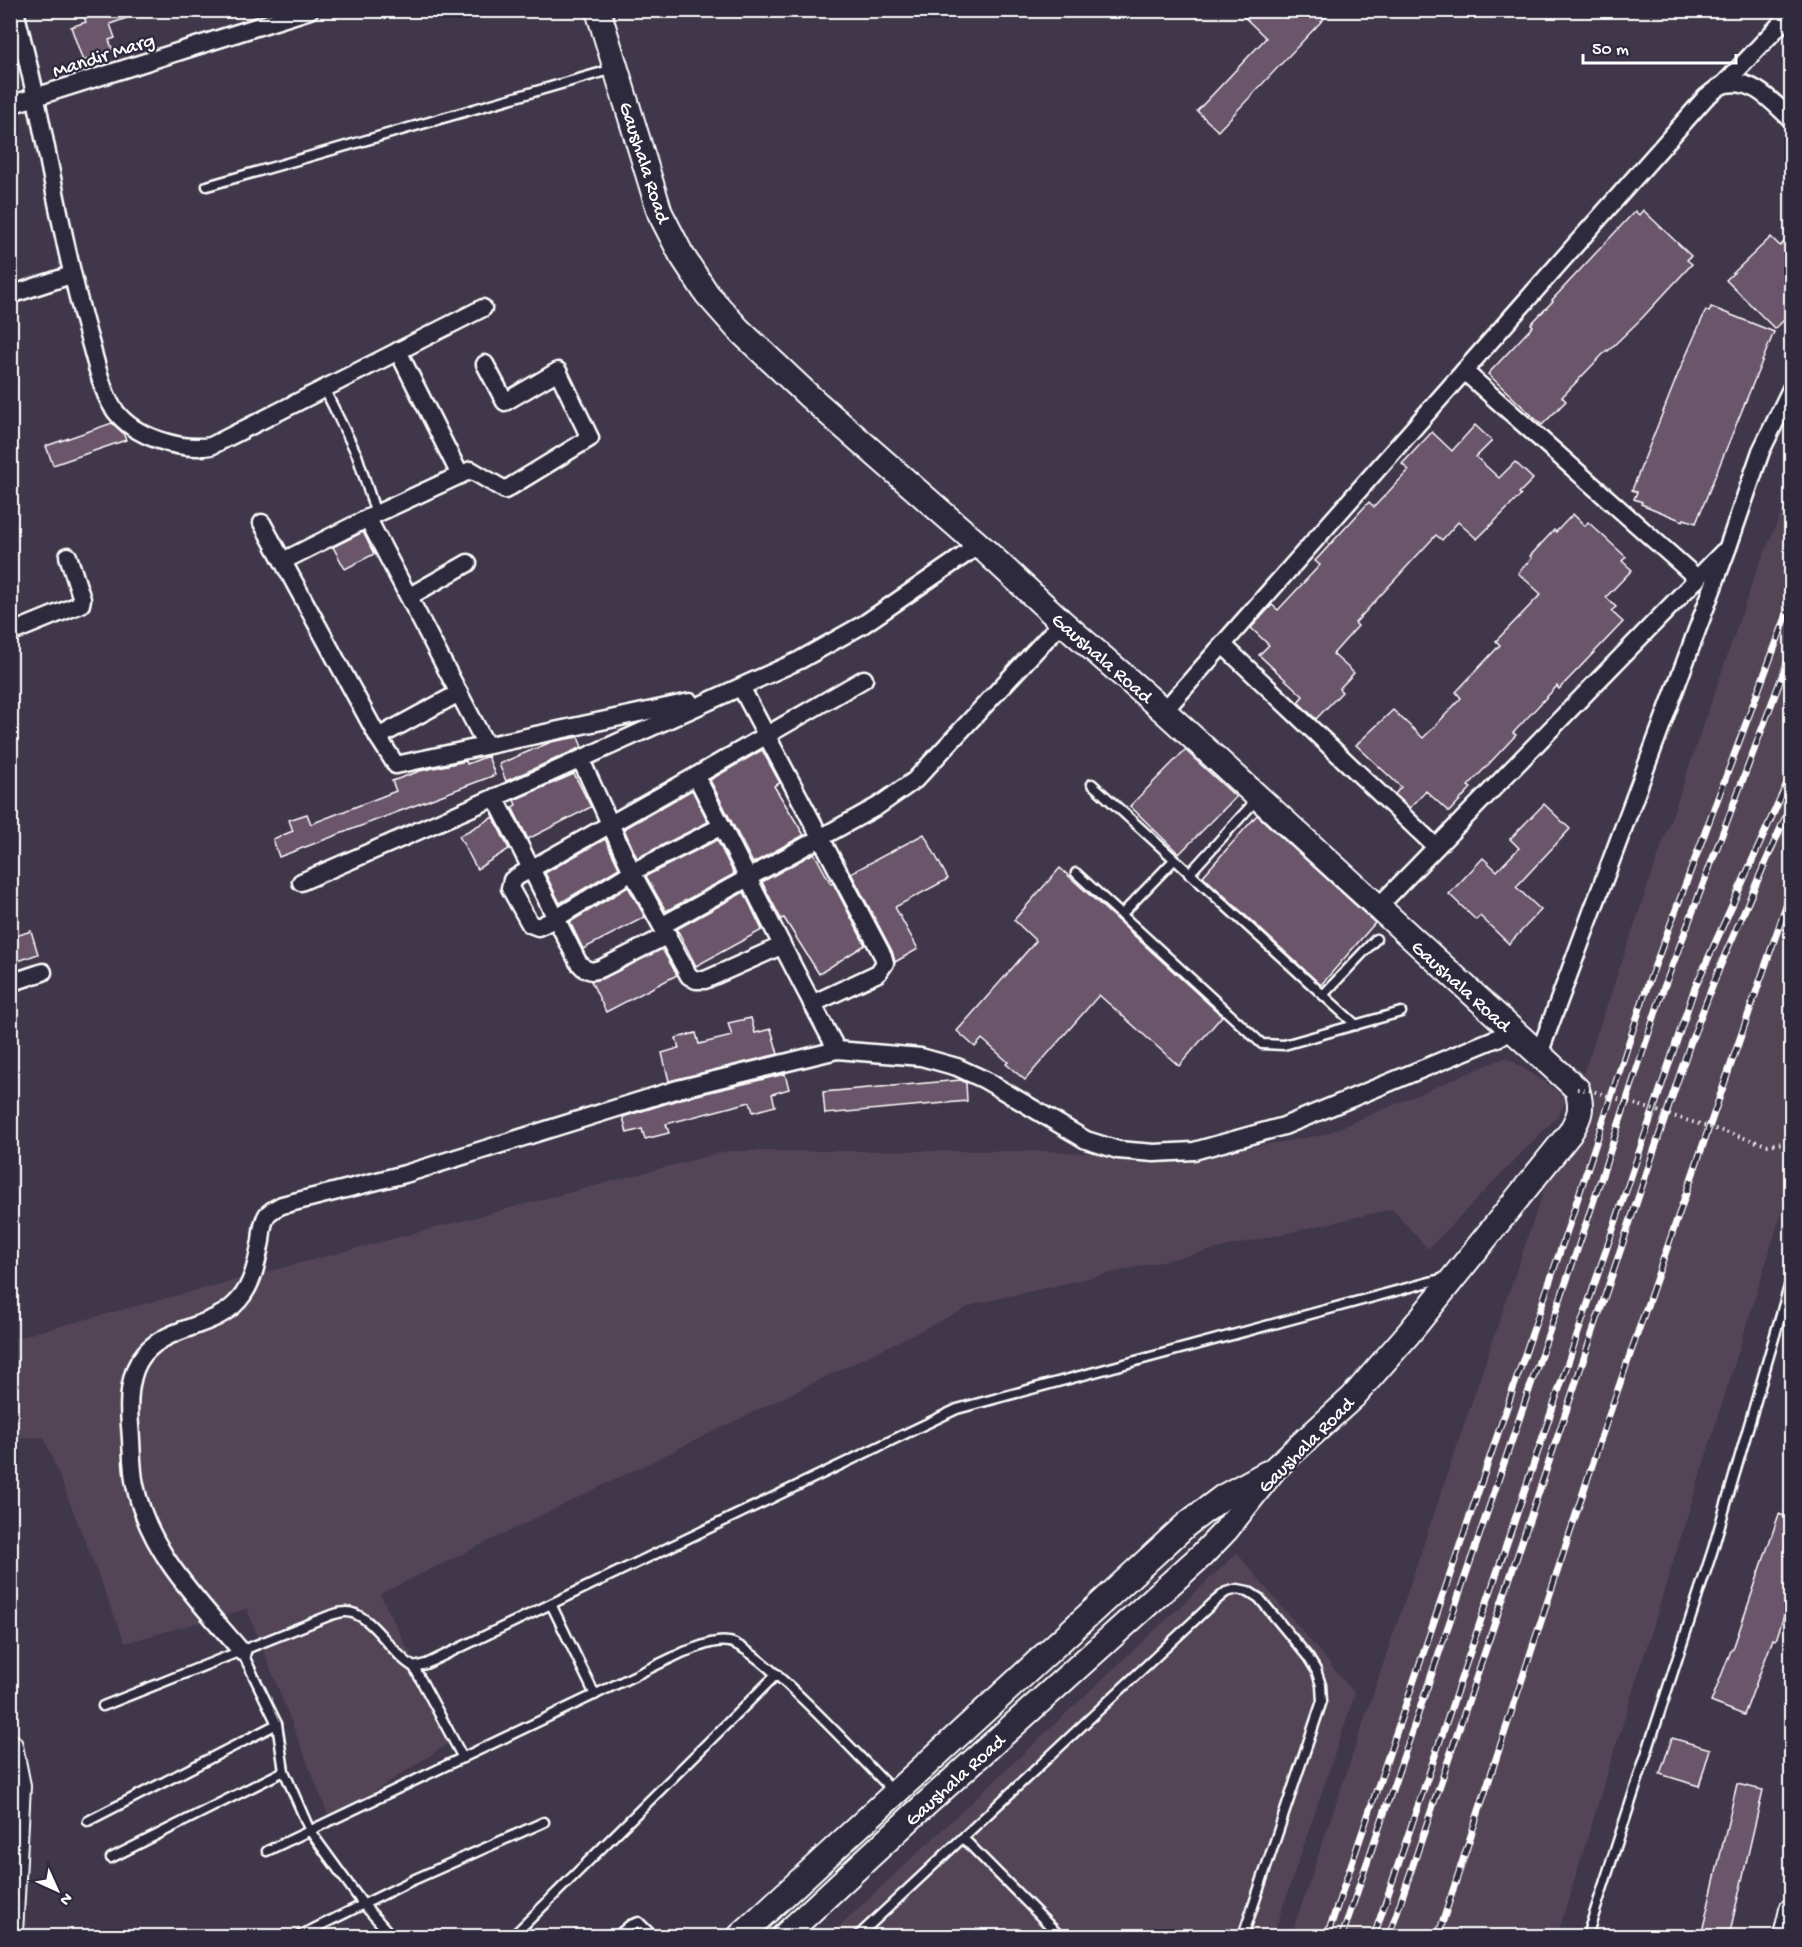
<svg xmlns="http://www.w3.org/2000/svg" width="1802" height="1947" font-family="'Gochi Hand',sans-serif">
<rect width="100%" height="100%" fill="#41374a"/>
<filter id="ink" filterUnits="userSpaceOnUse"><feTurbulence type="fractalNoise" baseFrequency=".0167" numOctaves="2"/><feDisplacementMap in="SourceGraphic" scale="12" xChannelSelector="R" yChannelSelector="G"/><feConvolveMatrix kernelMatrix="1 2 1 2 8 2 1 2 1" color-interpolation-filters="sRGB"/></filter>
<g filter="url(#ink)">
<g fill="#524457">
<path d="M1791,490V1182L1557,1936H1291L1570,1112L1755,575Z"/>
<path d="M1506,1057L1568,1097L1558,1116L1428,1249L1392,1209L975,1304L380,1594L454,1740L330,1820L247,1609L125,1643L44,1437L11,1439V1339L727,1151H1048L1175,1159L1323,1135Z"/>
<path d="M1237,1553L1355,1694L1273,1936H829Z"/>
</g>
<g fill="#6b556a" stroke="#fff" stroke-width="1.5">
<path d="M81,10H140L141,13L110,24L115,38L109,40L113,51L83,61L71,27L86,22Z"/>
<path d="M1237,10H1332L1218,131L1197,111L1266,38Z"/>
<path d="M1643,210L1691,256L1687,260L1692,264L1642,318L1608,351L1607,350L1562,397L1566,401L1542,425L1488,374L1533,326L1531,324L1553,301L1552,300L1635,211L1639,215Z"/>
<path d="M1791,235V313L1775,329L1726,280L1771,237L1780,246Z"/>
<path d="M1711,307L1774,332L1696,523L1684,519L1683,521L1641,504L1642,502L1634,499L1637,492L1632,490L1678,374L1706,310L1709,312Z"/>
<path d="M112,423L123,433L126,440L53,465L46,446Z"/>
<path d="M1475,425L1492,441L1476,457L1499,478L1515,462L1533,479L1519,493L1521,495L1477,539L1458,522L1442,540L1436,535L1355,623L1358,626L1333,654L1354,673L1339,689L1342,692L1316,719L1298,702L1303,696L1259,655L1269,645L1251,628L1272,605L1278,610L1320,565L1315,561L1369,502L1374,507L1409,470L1402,464L1432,432L1452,451Z"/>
<path d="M1573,514L1585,526L1588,522L1626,557L1622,561L1632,570L1606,597L1616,607L1611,611L1623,622L1559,689L1557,686L1513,733L1516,735L1468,786L1471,788L1449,812L1426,791L1410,808L1395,794L1401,787L1356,745L1393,710L1423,738L1437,724L1461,698L1456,692L1500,645L1496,641L1541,594L1518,573L1532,558L1530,556L1554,530L1556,532Z"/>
<path d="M363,532L374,554L345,569L333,547Z"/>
<path d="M578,737L582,747L506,781L499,764L551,742Z"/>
<path d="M762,750L780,783L774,786L804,835L753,863L710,780Z"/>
<path d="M1185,750L1236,797L1179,854L1130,806Z"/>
<path d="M488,756L495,775L279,857L273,839L293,831L289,820L307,814L311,824L396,791L392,781L420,771L466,761L467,764Z"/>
<path d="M574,774L591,807L528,839L512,807L516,805L514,800Z"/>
<path d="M692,790L708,822L637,858L624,829Z"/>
<path d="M1544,804L1570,829L1516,887L1541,910L1509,944L1480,916L1476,920L1449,894L1483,858L1497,871L1519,848L1510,839Z"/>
<path d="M1257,815L1375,923L1321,985L1203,876Z"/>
<path d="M493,817L509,849L477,869L459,836Z"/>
<path d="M924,834L948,879L895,907L918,949L895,962L892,951L851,873Z"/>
<path d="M605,839L619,868L560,903L545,873Z"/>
<path d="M717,840L734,874L666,911L646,876Z"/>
<path d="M814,853L831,884L833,883L865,945L819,974L784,918L781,919L762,882Z"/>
<path d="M1060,868L1222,1016L1179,1066L1099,995L1025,1080L1006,1064L1008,1062L982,1039L975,1047L957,1031L1036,941L1014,920Z"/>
<path d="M628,887L645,917L583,949L570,922Z"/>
<path d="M744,892L762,930L696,966L677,929Z"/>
<path d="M31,931L38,954L10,964V938Z"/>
<path d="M662,949L677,975L606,1012L591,981L604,978Z"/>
<path d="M751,1018L755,1033L771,1029L778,1054L669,1081L662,1053L679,1048L676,1038L696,1033L699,1044L732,1036L728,1023Z"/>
<path d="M785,1074L789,1089L772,1094L775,1106L753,1112L750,1102L666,1124L669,1133L645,1139L642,1129L627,1133L623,1117L681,1099Z"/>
<path d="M961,1080L966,1083L967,1101L825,1114L823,1092Z"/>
<path d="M1779,1514L1791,1519V1594L1776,1640L1773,1639L1744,1715L1711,1702L1732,1648L1733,1649Z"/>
<path d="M1672,1738L1710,1749L1699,1786L1660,1774Z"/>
<path d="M1737,1784L1763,1790L1729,1936H1701Z"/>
</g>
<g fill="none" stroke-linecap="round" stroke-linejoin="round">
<g stroke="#fff" stroke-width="13">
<g id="lane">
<path d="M207,186L613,69"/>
<path d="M324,388L357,455L376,514"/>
<path d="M1092,784L1356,1025"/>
<path d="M1076,873L1262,1044L1284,1045L1401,1012"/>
<path d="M1189,874L1258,798"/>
<path d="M1121,915L1174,860"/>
<path d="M1323,995L1376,939"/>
<path d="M551,1604L595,1695"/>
<path d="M242,1652L277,1724L284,1771L310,1831L363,1904L392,1936"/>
<path d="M414,1667L463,1758"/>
<path d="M103,1706L331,1615C335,1614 341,1612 345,1612C371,1611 391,1655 414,1667L426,1664L957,1409L1448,1277"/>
<path d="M88,1821L277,1724"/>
<path d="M963,1838L1060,1936"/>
<path d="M267,1851L684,1652C697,1648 714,1639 729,1642C758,1646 866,1764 893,1791"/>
<path d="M111,1858L284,1771"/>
<path d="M299,1936L413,1880L544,1822"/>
<path d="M513,1936L777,1674"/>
<path d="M617,1936L630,1925L639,1922L653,1936"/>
<path d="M858,1936L1214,1602L1226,1592L1238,1589L1248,1591L1259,1598L1308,1657L1316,1670L1321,1685L1322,1701L1243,1936"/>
<path d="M1587,1936L1713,1549L1792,1276"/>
</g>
</g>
<g stroke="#fff" stroke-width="21">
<g id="street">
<path d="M15,10C22,40 30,69 36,99C53,179 66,257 88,335C95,357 102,395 116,412C135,437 181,451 211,446L483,308"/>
<path d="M1724,84L1792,12"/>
<path d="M10,105L310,10"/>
<path d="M10,295L71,275"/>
<path d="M398,351L460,475"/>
<path d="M1464,371L1698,579"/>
<path d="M368,519L486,745"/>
<path d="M262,523L378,737L396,765L690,702"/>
<path d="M283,561L376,514L471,470L505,490L590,438L558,371L505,402L485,364"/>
<path d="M410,596L468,563"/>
<path d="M10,633L81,604L82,599L68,556"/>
<path d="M1223,645L1436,847"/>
<path d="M741,687L883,956L885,963L878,973L812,1004"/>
<path d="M1164,711L1706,97C1712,93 1719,85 1726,84C1754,78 1773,103 1792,120"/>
<path d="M378,737L459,693"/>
<path d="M581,760L632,872L689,976L696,980H705L781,946"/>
<path d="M696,776C744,868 788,960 837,1050"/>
<path d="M495,797L578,962L585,969L592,971L600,969L668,935"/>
<path d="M722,826L632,872L555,919L538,927L530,924L510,888L512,880L520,875L696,776L864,679"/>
<path d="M301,882L528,783L800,660L864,624L979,545"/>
<path d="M1377,908L1723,552"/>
<path d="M663,925L878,806L915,780L1062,622"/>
<path d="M10,983L43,972"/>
<path d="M1539,1054L1728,547L1761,451L1792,387"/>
<path d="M242,1652C199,1601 149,1553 135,1485C131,1467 132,1445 130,1426C128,1402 128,1372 145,1353C169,1325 214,1329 239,1300C253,1284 257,1262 261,1241C262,1232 262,1223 267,1215C271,1210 276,1208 282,1205L405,1174L678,1089L837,1050L921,1057L957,1067L985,1080L1086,1140L1118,1150L1154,1153L1194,1151L1284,1126L1514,1031"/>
</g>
</g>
<g stroke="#fff" stroke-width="28">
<g id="secondary">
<path d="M598,10L660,213L681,254L707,294L738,329L810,397L979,545L1062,622L1164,711L1577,1089C1583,1109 1580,1116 1570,1133L1409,1333L1353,1397L1274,1469L1226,1530L1202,1555L916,1813L784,1936"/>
<path d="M10,1746L18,1786L10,1933"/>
<path d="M740,1936L1187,1524L1223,1497L1267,1473"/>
<path d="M1786,1936L1792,1910"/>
</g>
</g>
<path stroke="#fff" stroke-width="4" stroke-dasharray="1.5 4.5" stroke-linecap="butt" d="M1767,1145L1792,1142"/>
<use href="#lane" stroke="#2f2a3d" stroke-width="8"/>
<use href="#street" stroke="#2f2a3d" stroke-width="16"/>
<use href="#secondary" stroke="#2f2a3d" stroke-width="24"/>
<g stroke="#fff" stroke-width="7">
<g id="rail">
<path d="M1327,1936L1571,1219L1648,984L1792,601"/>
<path d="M1342,1936L1586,1224L1663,990L1792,650"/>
<path d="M1374,1936L1694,990L1792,772"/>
<path d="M1389,1936L1690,1044L1721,964L1792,802"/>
<path d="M1438,1936L1601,1438L1792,889"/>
</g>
</g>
<use href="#rail" stroke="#2f2a3d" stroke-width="4.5" stroke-dasharray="14" stroke-linecap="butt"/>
<path stroke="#fff" stroke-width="4" stroke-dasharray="1.5 4.5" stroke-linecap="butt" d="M1577,1089L1589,1090L1767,1145"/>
</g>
</g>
<g text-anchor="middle" stroke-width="4.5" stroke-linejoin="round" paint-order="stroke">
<g font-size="20" fill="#fff" stroke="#2f2a3d">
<text transform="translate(103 54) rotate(-18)" y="7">Mandir Marg</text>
<text transform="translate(646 162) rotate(72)" y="7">Gaushala Road</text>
<text transform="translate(1103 657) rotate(41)" y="7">Gaushala Road</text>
<text transform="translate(1462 985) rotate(42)" y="7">Gaushala Road</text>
<text transform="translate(1305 1444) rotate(-45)" y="7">Gaushala Road</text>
<text transform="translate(954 1779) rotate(-42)" y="7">Gaushala Road</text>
</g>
</g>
<rect width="1802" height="1947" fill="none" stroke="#2f2a3d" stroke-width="36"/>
<rect x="18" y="18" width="1766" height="1911" fill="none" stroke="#fff" stroke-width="2" filter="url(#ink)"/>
<g transform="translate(57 1890) rotate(135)" stroke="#2f2a3d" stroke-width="4.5" paint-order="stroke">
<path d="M0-4.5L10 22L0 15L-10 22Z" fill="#ffffff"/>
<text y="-9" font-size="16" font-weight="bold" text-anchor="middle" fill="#ffffff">N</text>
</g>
<path d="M1583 54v9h153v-9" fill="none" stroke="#ffffff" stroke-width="3"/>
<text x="1592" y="54" font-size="18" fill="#ffffff" stroke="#2f2a3d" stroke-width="4.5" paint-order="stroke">50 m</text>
</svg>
